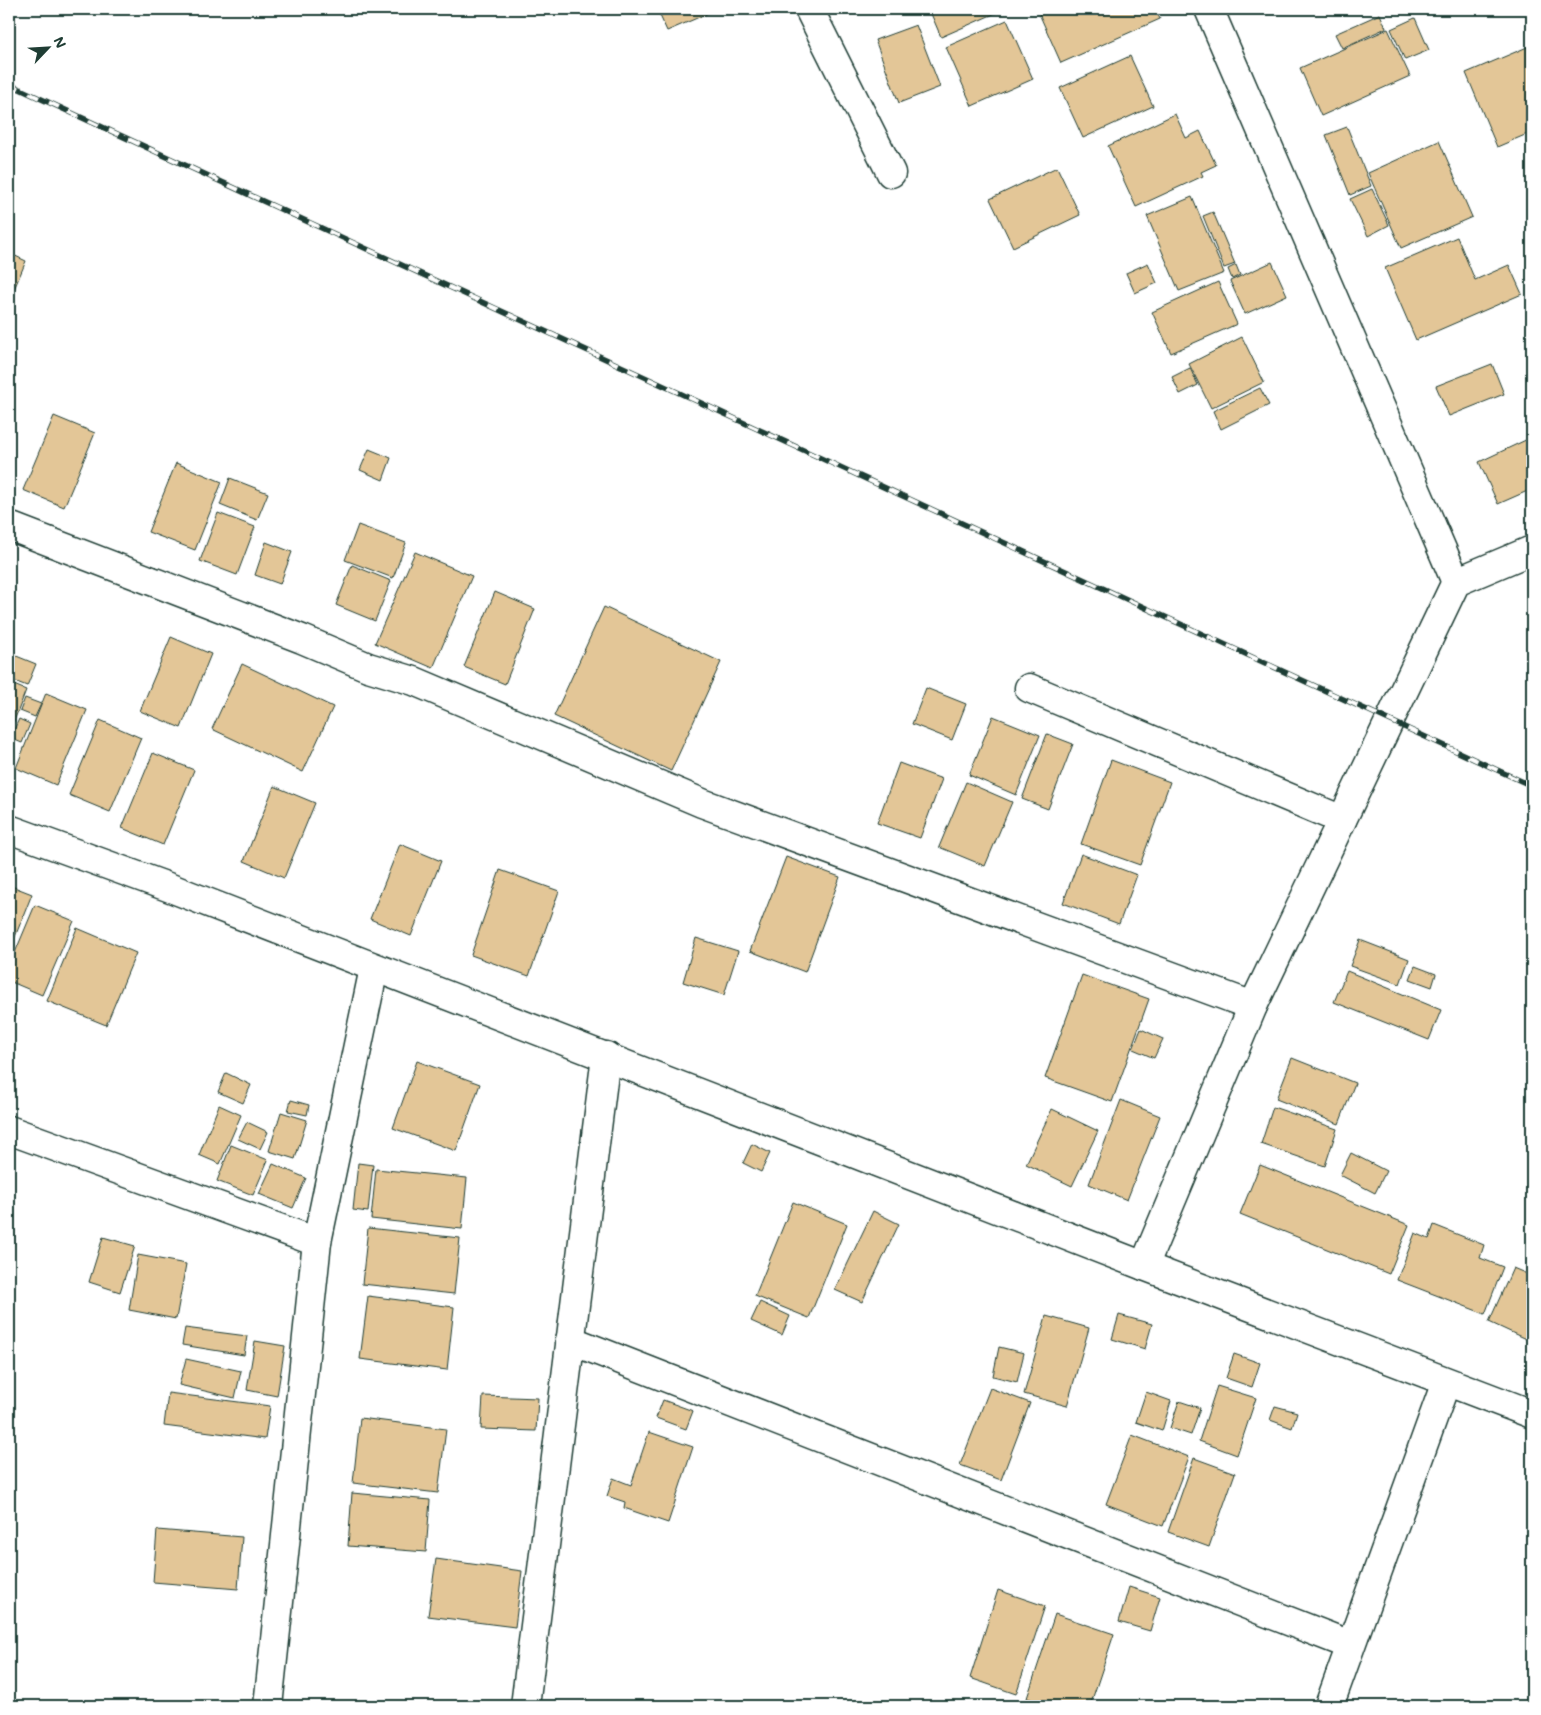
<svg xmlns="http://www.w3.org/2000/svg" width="1541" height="1715" font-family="Mali,sans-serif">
<rect width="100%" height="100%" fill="#fff"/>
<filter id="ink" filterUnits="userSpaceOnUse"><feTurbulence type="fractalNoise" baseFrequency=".02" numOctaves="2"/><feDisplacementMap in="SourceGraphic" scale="10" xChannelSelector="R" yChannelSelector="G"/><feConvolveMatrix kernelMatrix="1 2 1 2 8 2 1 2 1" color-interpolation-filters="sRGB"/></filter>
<g filter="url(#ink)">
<g fill="#e3c697" stroke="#1f3d34">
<path d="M657,9H718L667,31Z"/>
<path d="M929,9H1005L941,37Z"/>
<path d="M1037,9H1155L1160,19L1061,63Z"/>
<path d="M1380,14L1386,28L1342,48L1335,34Z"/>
<path d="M1415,18L1429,50L1405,60L1391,29Z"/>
<path d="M1007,20L1033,79L972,106L946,47Z"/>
<path d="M916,25L940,87L899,103L875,40Z"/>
<path d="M1388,29L1410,76L1321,116L1300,68Z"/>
<path d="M1532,45V132L1497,147L1466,73Z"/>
<path d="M1130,56L1153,106L1083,138L1060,88Z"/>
<path d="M1175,114L1186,138L1200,131L1216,165L1201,172L1203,176L1136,207L1108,146Z"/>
<path d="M1347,127L1371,186L1350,195L1326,135Z"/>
<path d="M1439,141L1472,217L1401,248L1368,173Z"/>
<path d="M1057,167L1080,215L1013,247L990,199Z"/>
<path d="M1372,189L1389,225L1368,236L1350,199Z"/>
<path d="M1192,197L1224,273L1179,291L1147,216Z"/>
<path d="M1213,212L1235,264L1224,268L1203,216Z"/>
<path d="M1457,237L1475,280L1509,265L1522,294L1416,340L1385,268Z"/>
<path d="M9,253L26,261L9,301Z"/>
<path d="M1272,262L1287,295L1245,314L1230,281Z"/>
<path d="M1148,263L1157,283L1135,293L1126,273Z"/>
<path d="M1236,265L1240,275L1232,279L1228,269Z"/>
<path d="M1218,282L1237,324L1171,353L1152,312Z"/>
<path d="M1242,337L1264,382L1211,408L1189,364Z"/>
<path d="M1492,364L1504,394L1449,416L1436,386Z"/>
<path d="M1190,368L1198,385L1180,394L1172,377Z"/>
<path d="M1260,388L1269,405L1221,429L1213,411Z"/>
<path d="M54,416L95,433L64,507L23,490Z"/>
<path d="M1530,438L1532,444V489L1498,504L1479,462Z"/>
<path d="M369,449L391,458L383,480L360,470Z"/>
<path d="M176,463L222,482L195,550L148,532Z"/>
<path d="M230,478L268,493L257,520L220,505Z"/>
<path d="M218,513L255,527L237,575L200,561Z"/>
<path d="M358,525L406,543L393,578L345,560Z"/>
<path d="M266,542L292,552L280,584L255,575Z"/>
<path d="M415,552L472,576L433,668L375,643Z"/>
<path d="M352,565L391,581L375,621L336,605Z"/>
<path d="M495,592L535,609L505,684L464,667Z"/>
<path d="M604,607L721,662L671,771L554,716Z"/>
<path d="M171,637L211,654L181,728L140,711Z"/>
<path d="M9,653L36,664L27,686L9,679Z"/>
<path d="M242,664L333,707L303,772L212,729Z"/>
<path d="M9,683L26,690L9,734Z"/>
<path d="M926,688L966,704L952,740L912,724Z"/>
<path d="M46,693L87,710L56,785L16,768Z"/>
<path d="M25,698L41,704L35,717L20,711Z"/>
<path d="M993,716L1040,735L1016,795L969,775Z"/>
<path d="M19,719L30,724L22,743L10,738Z"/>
<path d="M100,720L141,738L110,812L69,795Z"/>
<path d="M1047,734L1073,744L1048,809L1022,799Z"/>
<path d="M153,753L194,770L163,845L122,828Z"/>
<path d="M1111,760L1170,782L1140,865L1081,844Z"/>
<path d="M899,763L942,779L920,838L877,823Z"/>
<path d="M966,782L1012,802L985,866L939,847Z"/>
<path d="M274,786L315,803L284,878L244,861Z"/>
<path d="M400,844L441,861L411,936L370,919Z"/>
<path d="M1081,854L1137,875L1119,924L1063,903Z"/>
<path d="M786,857L840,877L805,972L750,951Z"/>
<path d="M500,870L559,891L529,976L471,955Z"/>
<path d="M9,885L32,894L9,952Z"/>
<path d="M35,905L74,921L42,995L9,981V967Z"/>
<path d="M77,928L136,953L106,1025L47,1001Z"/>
<path d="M696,938L738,951L724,995L683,982Z"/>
<path d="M1360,940L1409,959L1400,984L1350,966Z"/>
<path d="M1415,966L1436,974L1432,987L1410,979Z"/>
<path d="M1347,971L1441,1010L1429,1040L1334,1002Z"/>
<path d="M1082,975L1149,999L1112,1102L1045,1078Z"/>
<path d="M1141,1029L1163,1039L1154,1058L1133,1049Z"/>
<path d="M1292,1058L1355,1083L1339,1124L1276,1099Z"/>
<path d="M417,1061L480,1084L456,1151L393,1128Z"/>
<path d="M226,1073L251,1085L243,1103L218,1092Z"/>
<path d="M291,1100L309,1105L307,1115L288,1111Z"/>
<path d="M1121,1100L1160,1116L1127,1200L1089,1184Z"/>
<path d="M219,1105L241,1115L220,1164L199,1155Z"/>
<path d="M1273,1107L1337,1129L1325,1166L1261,1144Z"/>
<path d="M1052,1109L1098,1131L1072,1186L1026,1164Z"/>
<path d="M281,1112L307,1120L295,1159L269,1151Z"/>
<path d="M247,1122L268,1132L260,1149L238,1139Z"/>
<path d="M752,1144L770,1153L761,1172L743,1163Z"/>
<path d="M231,1145L268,1160L253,1195L217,1181Z"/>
<path d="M1351,1153L1386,1171L1375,1193L1340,1175Z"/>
<path d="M358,1163L373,1165L368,1212L353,1210Z"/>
<path d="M273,1164L306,1178L293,1208L259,1194Z"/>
<path d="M1260,1165L1409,1225L1389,1274L1240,1214Z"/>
<path d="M376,1169L467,1178L462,1229L371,1219Z"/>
<path d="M793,1202L847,1224L809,1318L755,1296Z"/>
<path d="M873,1211L899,1224L862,1302L835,1290Z"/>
<path d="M1434,1225L1484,1245L1480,1258L1503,1267L1485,1314L1397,1280L1415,1233L1429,1239Z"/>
<path d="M368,1228L460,1238L454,1294L362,1284Z"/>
<path d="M103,1237L135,1246L120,1292L89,1282Z"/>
<path d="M138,1255L186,1264L176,1319L129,1310Z"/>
<path d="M1513,1268L1532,1276V1342L1489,1322Z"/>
<path d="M368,1296L454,1307L447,1370L360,1359Z"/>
<path d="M760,1302L790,1316L782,1335L751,1321Z"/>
<path d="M1119,1315L1152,1324L1145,1349L1112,1339Z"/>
<path d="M1046,1316L1089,1328L1067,1406L1024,1394Z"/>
<path d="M185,1328L247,1336L244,1355L182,1345Z"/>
<path d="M255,1341L285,1346L277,1396L247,1390Z"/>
<path d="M999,1347L1024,1353L1017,1382L993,1376Z"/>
<path d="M1234,1354L1260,1363L1252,1387L1226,1378Z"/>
<path d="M186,1359L241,1371L235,1398L179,1385Z"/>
<path d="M1217,1386L1256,1398L1237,1455L1199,1441Z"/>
<path d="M990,1388L1030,1403L1001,1480L960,1465Z"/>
<path d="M1146,1392L1171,1401L1162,1431L1136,1422Z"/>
<path d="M168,1393L270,1406L265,1439L164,1426Z"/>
<path d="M483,1396L538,1398L536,1431L481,1429Z"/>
<path d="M663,1400L693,1411L686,1429L656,1418Z"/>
<path d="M1179,1401L1200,1408L1191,1435L1170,1428Z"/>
<path d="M1275,1406L1297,1412L1292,1428L1270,1420Z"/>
<path d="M360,1418L446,1429L438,1493L353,1483Z"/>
<path d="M649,1432L693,1447L668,1523L624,1508L625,1502L607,1496L613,1478L631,1485Z"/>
<path d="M1132,1435L1189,1457L1163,1526L1106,1504Z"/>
<path d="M1194,1458L1235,1473L1209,1547L1168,1532Z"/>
<path d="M352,1493L430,1500L426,1552L348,1546Z"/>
<path d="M157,1530L242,1537L238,1589L153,1582Z"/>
<path d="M436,1559L522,1571L515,1627L428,1616Z"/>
<path d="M1129,1587L1160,1597L1150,1631L1119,1622Z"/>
<path d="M998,1590L1045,1606L1016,1694L970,1678Z"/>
<path d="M1055,1614L1114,1634L1090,1706H1052L1027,1698Z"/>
</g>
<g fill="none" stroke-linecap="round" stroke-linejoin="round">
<g stroke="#1f3d34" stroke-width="31">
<g id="minor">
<path d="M809,9L891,173"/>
<path d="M1209,9L1456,582"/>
<path d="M9,526L302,639L368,667L414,681L702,803L1253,1006"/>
<path d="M1029,688L1342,820"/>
<path d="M9,829L168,887L1144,1266L1532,1414"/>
<path d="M9,1130L317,1242"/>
<path d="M1144,1266L1253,1006L1456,582L1532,550"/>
<path d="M570,1340L1350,1645"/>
<path d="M268,1706L317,1242L374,968"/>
<path d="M525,1706L606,1056"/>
<path d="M1329,1706L1446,1382"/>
</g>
</g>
<use href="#minor" stroke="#fff" stroke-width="28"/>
<g stroke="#1f3d34" stroke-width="5.5">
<path id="rail" d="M9,84L1532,786"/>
</g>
<use href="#rail" stroke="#fff" stroke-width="4" stroke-dasharray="11" stroke-linecap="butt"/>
</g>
</g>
<rect width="1541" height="1715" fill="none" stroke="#fff" stroke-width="30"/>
<rect x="15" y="15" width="1511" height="1685" fill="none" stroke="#1f3d34" stroke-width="2" filter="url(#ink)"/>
<g transform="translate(48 48) rotate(65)" stroke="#ffffff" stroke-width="4" paint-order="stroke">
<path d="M0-4L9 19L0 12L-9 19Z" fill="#1f3d34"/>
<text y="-8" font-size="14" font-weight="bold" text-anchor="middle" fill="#1f3d34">N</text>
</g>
</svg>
